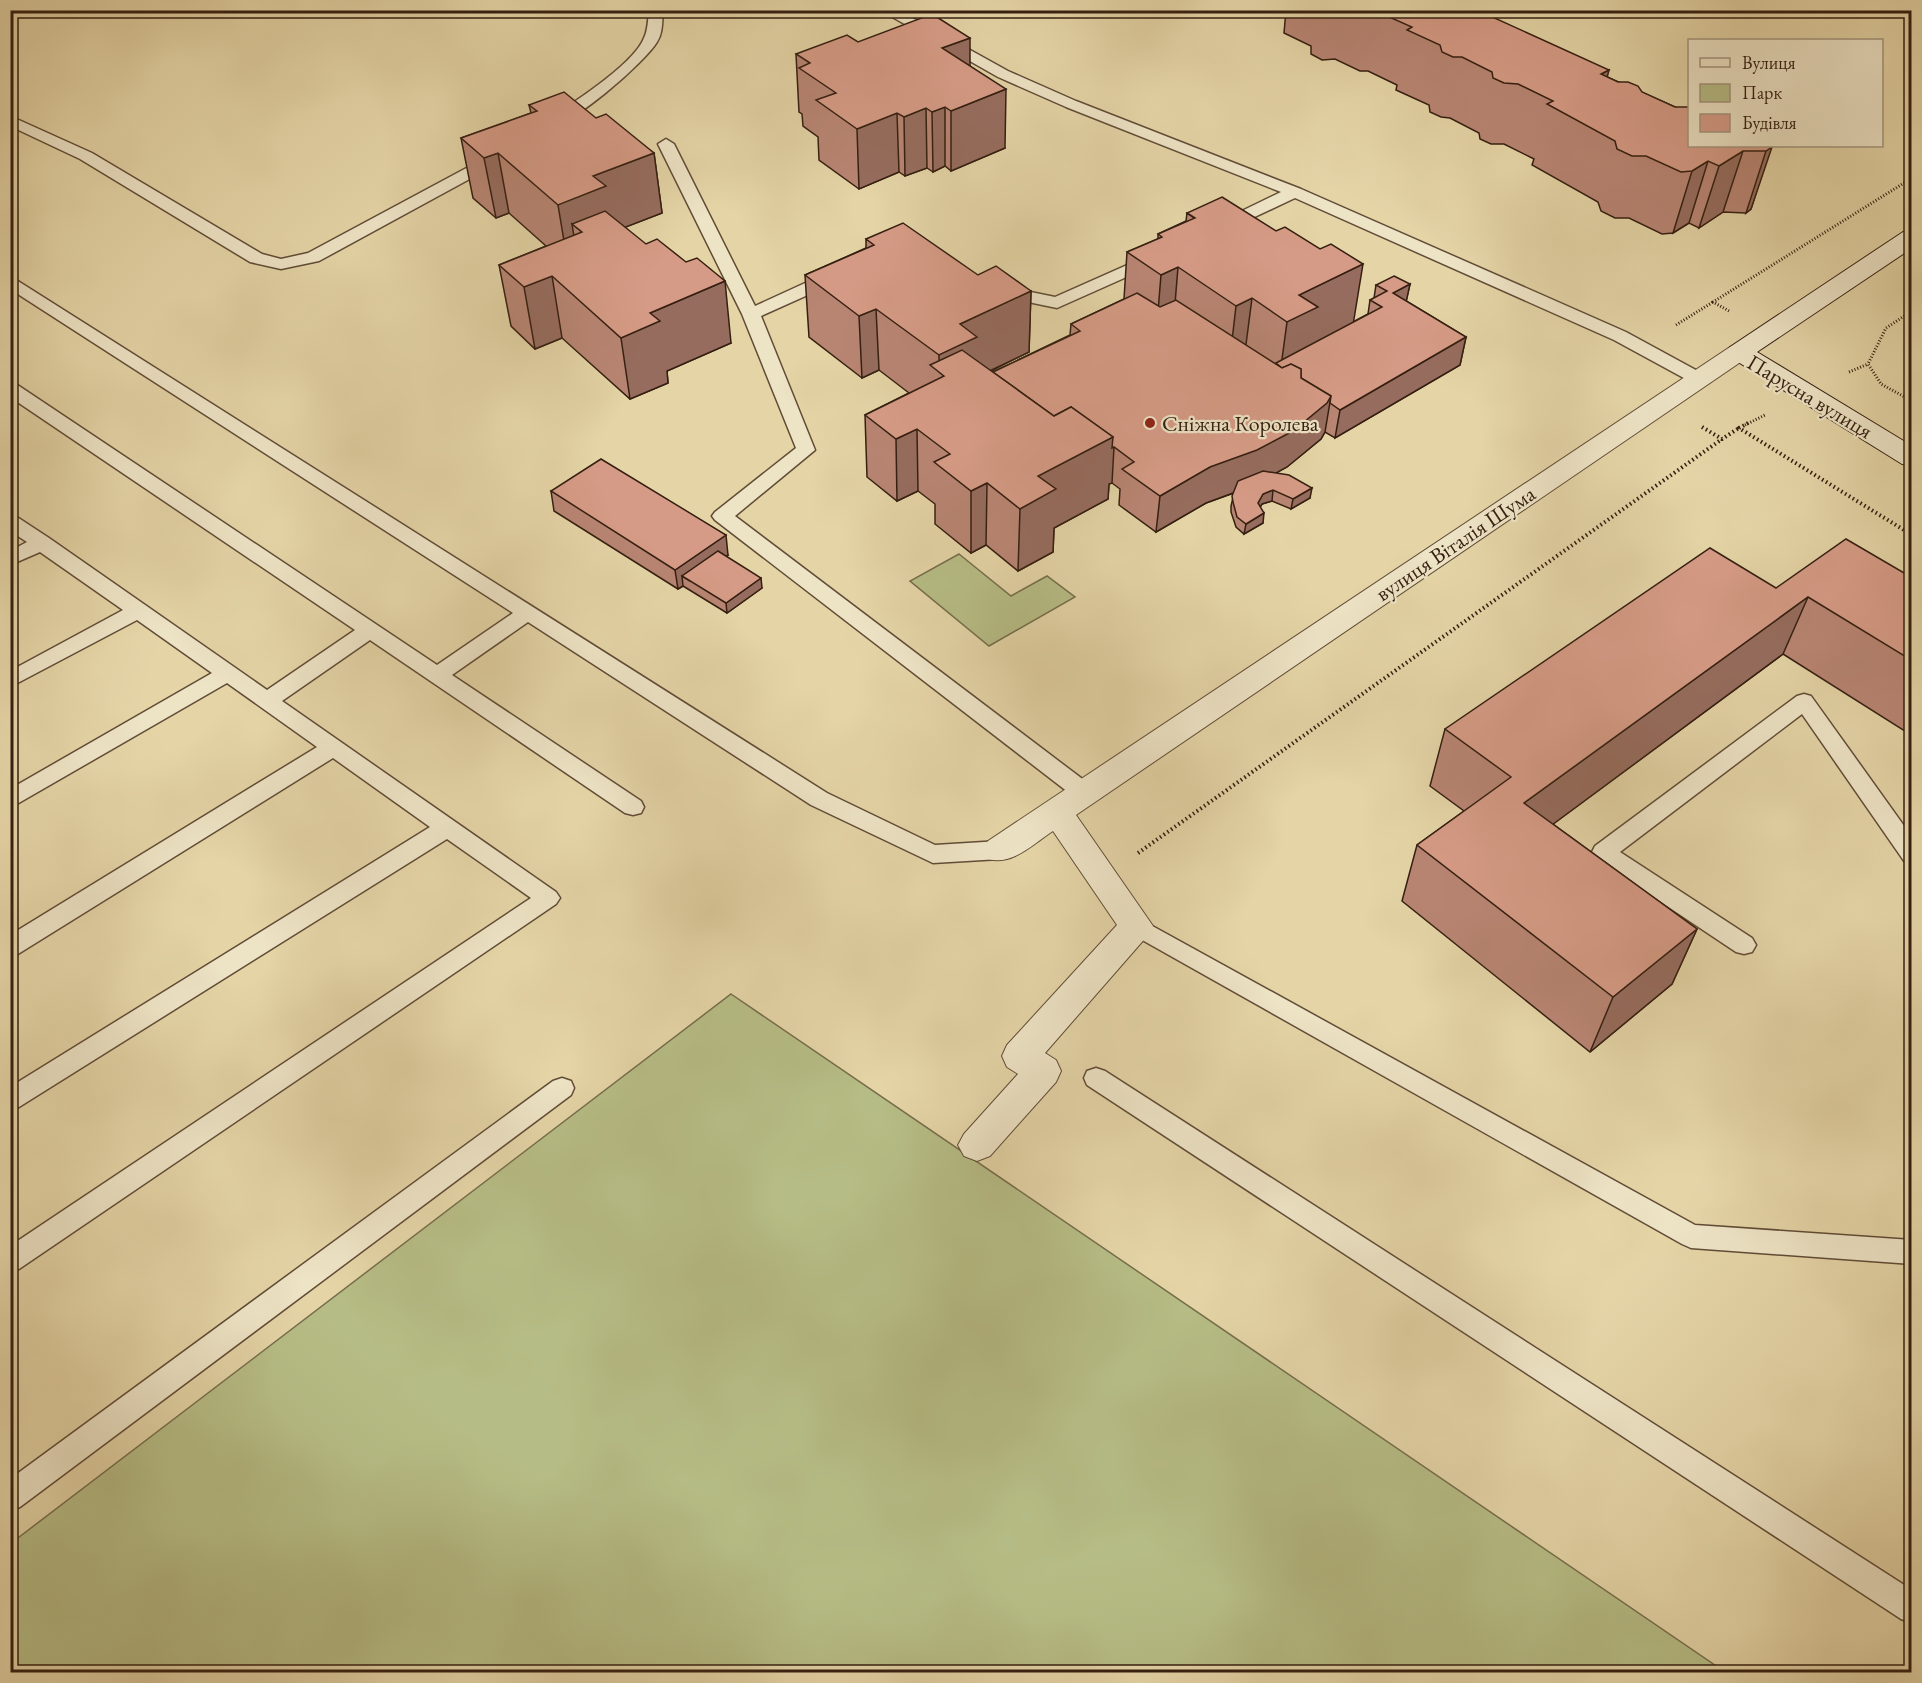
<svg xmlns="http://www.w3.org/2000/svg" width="1922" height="1683" font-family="'EB Garamond',serif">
<rect width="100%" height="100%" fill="#e4d4a6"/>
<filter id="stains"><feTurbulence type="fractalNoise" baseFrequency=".00333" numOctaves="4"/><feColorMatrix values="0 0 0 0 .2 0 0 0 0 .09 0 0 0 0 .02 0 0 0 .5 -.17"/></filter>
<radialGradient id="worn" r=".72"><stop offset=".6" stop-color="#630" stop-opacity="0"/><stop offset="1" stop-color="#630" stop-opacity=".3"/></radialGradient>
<g fill="#b6bc85" stroke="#766e4b" stroke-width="1.5">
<path d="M959,554L1011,596L1047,576L1075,597L989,646L910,581Z"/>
<path d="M731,994L1725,1672H11L10,1544Z"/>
</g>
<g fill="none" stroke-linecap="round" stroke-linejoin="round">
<g stroke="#614c36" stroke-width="3">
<g id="lane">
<path d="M649,10H663C662,21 663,33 657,42C646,61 568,130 549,125L546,122L549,119C573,103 634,64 644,38C648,30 648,20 649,10Z"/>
<path d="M880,10H898L1008,71L1076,101L1301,189L1626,332L1705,375L1708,379L1705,383H1693L1614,340L1295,198L1229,229H1217L1215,226L1217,223L1281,192L1066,107L998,77Z"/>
<path d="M10,116L92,153L262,254L281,259L308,253L487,157L493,155L501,160L499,163L319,261L281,269L250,262L80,159L10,126Z"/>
<path d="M666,139L674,144L755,306L827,273H839L841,277L839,281L761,316L815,450L735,516L1093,787L1096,793L1093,799L1085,801L1077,799L715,520L712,516L715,512L796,448L742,314L658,144Z"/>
<path d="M1152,254L1160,259L1158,263L1057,308L995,295L992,291L995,287L1001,286L1055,297Z"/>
<path d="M10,276L827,793L935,845L1000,841L1008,844L1011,850L1008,856L1000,859L933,863L811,805L528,622L452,675L641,801L644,807L641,813L633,815L625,813L370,640L282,701L556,892L560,898L556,904L19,1269L10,1273V1246L531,898L447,839L19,1107L10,1110V1087L430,827L333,758L18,954L10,956V935L317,747L227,683L10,808V789L212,673L137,620L10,687V671L123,610L40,552L10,565V551L27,542L10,531V515L17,517L49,538L267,690L355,630L10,397V383L16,384L437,665L513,613L10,289Z"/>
<path d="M1804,694L1811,696L1912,837V863L1904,861L1802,714L1620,852L1752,938L1756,945L1752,952L1744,954L1736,952L1595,858L1592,852L1595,846L1797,696Z"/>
<path d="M1136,917L1695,1225L1912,1240V1264L1691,1248L1682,1244L1128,932L1124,926L1128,920Z"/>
<path d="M1096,1068L1105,1071L1912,1590V1623L1901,1619L1087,1085L1084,1078L1087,1071Z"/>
<path d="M562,1078L571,1081L574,1088L571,1095L20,1507L10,1511V1479L553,1081Z"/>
</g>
</g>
<g stroke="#614c36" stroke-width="2">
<path id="street" d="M1739,344L1748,347L1752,352L1748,357L1076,815L1153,926L1148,935L1045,1053L1056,1060L1061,1071L1056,1082L990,1156L977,1161L964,1156L958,1145L964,1134L1018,1074L1007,1067L1002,1056L1007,1045L1117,925L1053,831C1033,844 1012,866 988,859L983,850L988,841L1730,347Z"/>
</g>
<g stroke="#351f11" stroke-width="2">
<path id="secondary" d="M1912,230V248L1757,352L1912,446V466L1902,464L1730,357L1726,352L1730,347L1903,232Z"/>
</g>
<g stroke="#351f11" stroke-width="3" stroke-dasharray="1 2" stroke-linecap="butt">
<path d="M1729,311L1713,302L1912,178"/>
<path d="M1912,311L1886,328L1868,364L1881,384L1912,401"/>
<path d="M1676,325L1713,302"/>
<path d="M1849,372L1868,364"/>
<path d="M1745,425L1765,415"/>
</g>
<g stroke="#351f11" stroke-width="4" stroke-dasharray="1.5 3" stroke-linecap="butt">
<path d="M1748,423L1739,428L1912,535"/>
<path d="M1702,427L1722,439L1739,428"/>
<path d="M1138,853L1722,439"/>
</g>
<use href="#lane" fill="#ede3c5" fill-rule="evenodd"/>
<use href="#street" fill="#ede3c5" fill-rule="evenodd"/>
<use href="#secondary" fill="#ede3c5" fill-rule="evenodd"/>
</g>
<g fill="#b88573" stroke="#351f11" stroke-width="1.5">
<path d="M1286,10H1477L1607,77L1675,107L1771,146L1751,209L1746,213L1723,212L1699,228L1689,223L1673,233L1662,234L1629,218H1615L1601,211L1598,202L1532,165L1534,159L1504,144H1491L1480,139L1479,133L1450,118L1441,117L1430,112L1429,105L1396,90L1397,85L1368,71H1360L1335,59L1322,60L1311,54V46L1284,33Z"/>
<path d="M858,42L970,66L1005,148L951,171L945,166L933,172L927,168L905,176L899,172L859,189L819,160L818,137L803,126L802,114L799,112L796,54Z"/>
<path d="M529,105L596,118L654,153L662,213L625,227L731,343L667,371L668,383L630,399L562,338L535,349L511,326L499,265L546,246L509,213L496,218L473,198L461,138L531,113Z"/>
<path d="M1187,213L1353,322L1368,314L1370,300L1374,298L1376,285L1410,284L1406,301L1466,337L1460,365L1335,438L1325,432L1321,439L1287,467L1276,473L1310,498L1291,509L1272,501L1262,504L1260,507L1263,523L1244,534L1236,527L1231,512V506L1234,493L1206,503L1156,532L1119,505L1120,489L1112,483L1109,484L1108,499L1054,528L1053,552L1018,571L986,545L971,553L935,524V504L918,491L897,501L867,477L865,415L909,393L879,370L862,378L809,337L805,275L866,248V239L978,275L1031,291L1029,352L991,371L993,372L1070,335L1071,324L1124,299L1127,252L1158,239V234L1186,221Z"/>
<path d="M551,491L728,555L726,556L762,588L727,613L683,586L678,589L554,511Z"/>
<path d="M1911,577V735L1783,654L1553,824L1697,929L1672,984L1590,1052L1402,901L1417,845L1464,811L1430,786L1445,729L1776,588Z"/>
</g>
<g fill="#966c5e" stroke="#351f11" stroke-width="1.5">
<path d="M970,38V96L942,48Z"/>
<path d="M1609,70L1594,129L1601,74Z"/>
<path d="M1006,89L1005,148L951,171V111Z"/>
<path d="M945,107V166L933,172L932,112Z"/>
<path d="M926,108L927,168L905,176L904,117Z"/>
<path d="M897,113L899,172L859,189L857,129Z"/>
<path d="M1772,147L1751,209L1746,213L1766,151Z"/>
<path d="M1743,151L1723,212L1699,228L1719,166Z"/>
<path d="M498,153L509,213L496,218L484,158Z"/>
<path d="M654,153L662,213L613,232H582L572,224L578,261L568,265L558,205L593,176Z"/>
<path d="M1708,161L1689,223L1673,233L1692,171Z"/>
<path d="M1363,264L1353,325L1280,374L1287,322L1299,295Z"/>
<path d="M1178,267L1173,328L1156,336L1161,275Z"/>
<path d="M552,276L562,338L535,349L524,287Z"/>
<path d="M725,281L731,343L667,371L668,383L630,399L621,338L650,313Z"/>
<path d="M1410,284L1404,312L1393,293Z"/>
<path d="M1031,291L1029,352L977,377L944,376L939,372V355L960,324Z"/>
<path d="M1252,298L1244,360L1229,367L1236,306Z"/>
<path d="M876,309L879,370L862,378L859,316Z"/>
<path d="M1466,337L1460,365L1335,438L1340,410Z"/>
<path d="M1331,396L1325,432L1321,439L1287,467L1252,486L1206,503L1156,532L1160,496Z"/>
<path d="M917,429L918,491L897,501L896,439Z"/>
<path d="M1113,437L1114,447L1112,483L1109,484L1108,499L1054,528L1053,552L1018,571L1020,509L1038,476Z"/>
<path d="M987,483L986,545L971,553V491Z"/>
<path d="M1312,488L1310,498L1291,509L1293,499Z"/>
<path d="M1273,490L1272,501L1262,504L1257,513L1258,503L1263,494Z"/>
<path d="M1264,513L1263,523L1244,534L1246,524Z"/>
<path d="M726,535L728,555L690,581L682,576L683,586L678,589L675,570Z"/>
<path d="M761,578L762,588L727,613L726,603Z"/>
<path d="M1808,597L1783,654L1506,859L1524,803Z"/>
<path d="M1697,929L1672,984L1590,1052L1613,997Z"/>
</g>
<g fill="#d69b86" stroke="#351f11" stroke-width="1.5">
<path d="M1367,10H1477L1609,70L1601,74L1618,82H1628L1638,86L1642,92L1675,107H1689V146H1771L1772,147L1766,151H1743L1719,166L1708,161L1692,171L1681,172L1646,156H1632L1617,149L1615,141L1547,104L1553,101L1518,84L1504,83L1493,78L1492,72L1462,57H1453L1442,52L1440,45L1407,30L1412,27L1378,12H1369Z"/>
<path d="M932,14L970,38L942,48L1006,89L951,111L945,107L932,112L926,108L904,117L897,113L857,129L816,100L836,93L799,68L810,63L796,54L847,35L858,42Z"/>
<path d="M564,92L596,118L606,114L654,153L593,176L606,186L558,205L498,153L484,158L461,138L537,111L529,105Z"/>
<path d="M1222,197L1276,231L1285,227L1320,249L1331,244L1363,264L1299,295L1318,307L1287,322L1252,298L1236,306L1178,267L1161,275L1127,252L1162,237L1158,234L1195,218L1187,213Z"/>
<path d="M605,211L646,244L657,239L686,262L697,258L725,281L650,313L660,321L621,338L552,276L524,287L499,265L582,232L572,224Z"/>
<path d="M903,223L978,275L996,266L1031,291L960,324L977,337L939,355L876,309L859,316L805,275L874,245L866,239Z"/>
<path d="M1394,276L1410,284L1393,293L1466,337L1340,410L1330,403L1331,396L1301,378V369L1291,364L1282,368L1276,363L1382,307L1370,300L1387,291L1376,285Z"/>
<path d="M1137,293L1160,307L1176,300L1282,368L1291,364L1301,369V378L1331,396L1327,403L1293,431L1257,450L1210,467L1160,496L1122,469L1134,462L1114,447L1112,448L1113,437L1071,407L1054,416L993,372L1080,331L1071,324Z"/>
<path d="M962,350L1054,416L1071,407L1113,437L1038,476L1056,489L1020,509L987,483L971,491L934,462L950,454L917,429L896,439L865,415L944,376L930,365Z"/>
<path d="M601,459L726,535L675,570L551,491Z"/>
<path d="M1263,471L1289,475L1312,488L1293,499L1273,490L1263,494L1258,503L1264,513L1246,524L1237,517L1233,502L1232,496L1238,481Z"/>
<path d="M1846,539L1911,577V660L1808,597L1524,803L1697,929L1613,997L1417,845L1511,777L1445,729L1710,548L1776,588Z"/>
<path d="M718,551L761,578L726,603L682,576Z"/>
</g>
<circle fill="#8f2418" stroke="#ede3c5" stroke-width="2" cx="1150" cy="423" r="6"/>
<g text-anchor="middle" stroke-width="4.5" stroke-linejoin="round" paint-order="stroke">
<g font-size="22" fill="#351f11" stroke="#ede3c5">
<text transform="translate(1810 396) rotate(31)" y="8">Парусна вулиця</text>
<text transform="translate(1455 543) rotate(-34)" y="8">вулиця Віталія Шума</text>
</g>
<g font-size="22" fill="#351f11" stroke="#ede3c5" text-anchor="start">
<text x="1162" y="431">Сніжна Королева</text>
</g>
</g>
<rect width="1922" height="1683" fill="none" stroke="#e4d4a6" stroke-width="36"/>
<rect x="12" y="12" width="1898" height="1659" fill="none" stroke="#351f11" stroke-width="3"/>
<rect x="18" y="18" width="1886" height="1647" fill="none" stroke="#351f11" stroke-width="1.5"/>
<rect x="1688" y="39" width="195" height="108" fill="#ede3c5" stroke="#a3957d" stroke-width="1.5"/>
<rect x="1700" y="58" width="30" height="9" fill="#ede3c5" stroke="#a3957d" stroke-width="1.5"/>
<text x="1742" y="69" font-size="18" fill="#351f11">Вулиця</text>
<rect x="1700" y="84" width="30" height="18" fill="#b6bc85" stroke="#a3957d" stroke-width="1.5"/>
<text x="1742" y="99" font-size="18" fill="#351f11">Парк</text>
<rect x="1700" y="114" width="30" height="18" fill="#d69b86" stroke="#a3957d" stroke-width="1.5"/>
<text x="1742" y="129" font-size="18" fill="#351f11">Будівля</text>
<rect width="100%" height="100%" filter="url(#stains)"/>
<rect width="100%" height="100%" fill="url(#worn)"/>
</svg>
